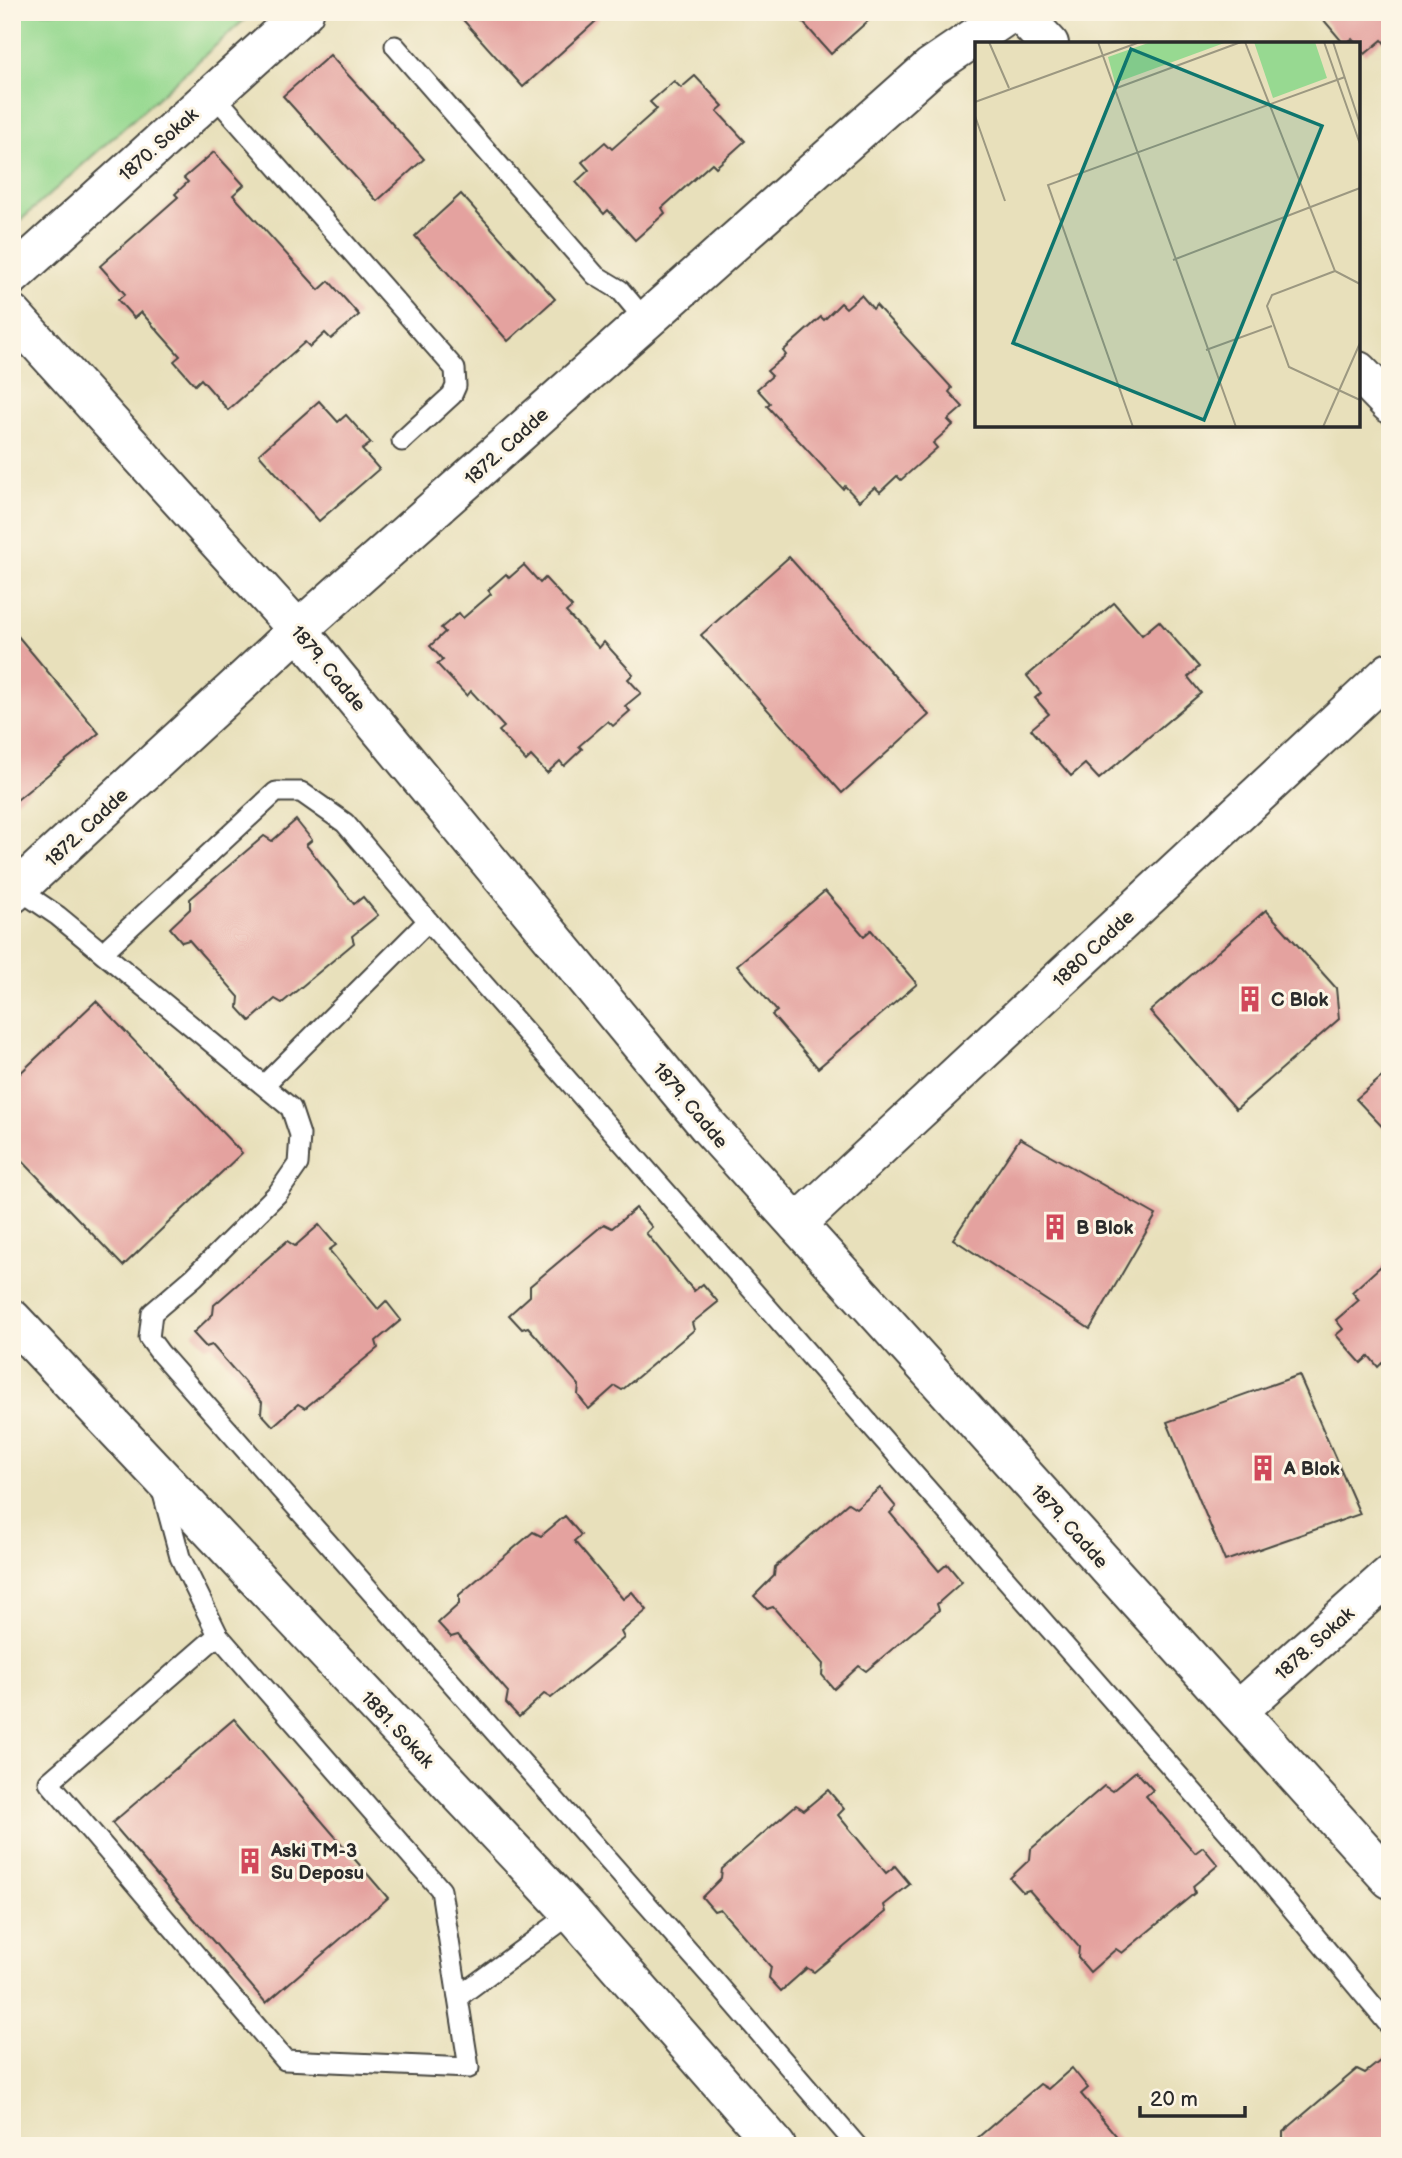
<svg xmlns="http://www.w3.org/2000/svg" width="1402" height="2158" font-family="'Balsamiq Sans',sans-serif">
<rect width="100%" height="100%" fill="#fcf5e5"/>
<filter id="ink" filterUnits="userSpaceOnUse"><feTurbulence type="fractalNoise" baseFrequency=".0143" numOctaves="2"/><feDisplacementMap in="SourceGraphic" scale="14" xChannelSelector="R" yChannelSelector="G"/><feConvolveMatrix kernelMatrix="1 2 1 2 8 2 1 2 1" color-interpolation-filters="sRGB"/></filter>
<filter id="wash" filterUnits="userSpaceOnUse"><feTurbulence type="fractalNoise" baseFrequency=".00686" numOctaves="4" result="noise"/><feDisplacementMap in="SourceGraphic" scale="28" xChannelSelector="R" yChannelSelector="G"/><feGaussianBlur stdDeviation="1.57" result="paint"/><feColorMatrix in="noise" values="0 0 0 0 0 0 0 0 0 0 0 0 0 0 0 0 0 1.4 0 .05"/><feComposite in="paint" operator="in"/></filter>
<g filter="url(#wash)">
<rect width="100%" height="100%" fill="#e8e0bb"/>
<path fill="#97d991" stroke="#61825e" stroke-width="2" d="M12,12H253L12,228Z"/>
<g id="blocks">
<g fill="#e4a29f">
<path d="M456,12H606L523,87Z"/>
<path d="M794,12H878L831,54Z"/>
<path d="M1317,12H1390V43L1387,46L1382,40L1365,54L1352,39L1344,44Z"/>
<path d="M330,55L424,159L377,201L283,96Z"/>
<path d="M695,76L723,106L717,111L745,141L716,167L712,163L662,208L665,213L635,240L608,210L604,214L576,182L589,170L582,162L605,142L612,149L657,109L650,102L674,81L681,88Z"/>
<path d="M214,152L244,185L233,195L319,290L329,281L359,315L331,339L325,333L310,347L305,342L228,410L201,379L195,385L174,361L180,356L141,312L134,318L118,300L125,294L100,266L178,197L175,194L188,182L184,178Z"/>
<path d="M461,194L555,299L508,341L415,236Z"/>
<path d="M861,295L873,309L876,305L952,388L949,392L963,407L948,420L953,425L933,443L937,448L901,480L897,476L880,492L875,487L859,501L845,486L843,489L767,406L770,403L757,389L772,376L767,371L786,355L783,351L821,317L824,320L841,303L846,308Z"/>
<path d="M319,401L338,422L346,415L371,443L362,450L379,469L319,521L259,454Z"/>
<path d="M789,557L929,715L842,793L701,635Z"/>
<path d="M524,565L540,583L545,578L572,607L566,612L599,648L604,642L633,674L628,679L641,693L625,706L630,711L613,726L608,721L579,746L582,749L564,766L560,761L547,773L531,756L526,761L499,731L504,727L471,691L467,696L437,664L443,660L430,646L445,632L441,628L459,613L463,618L491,594L488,590L506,574L509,578Z"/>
<path d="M1114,603L1142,635L1159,621L1199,667L1188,677L1201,693L1099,779L1085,764L1071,776L1031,729L1049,714L1035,698L1041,693L1027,676Z"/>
<path d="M12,629L99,733L12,804Z"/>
<path d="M296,820L312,840L306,845L354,904L363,897L378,915L352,936L354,943L282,1003L275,999L250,1021L238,1008L239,997L189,940L182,942L170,928L190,909V899L264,836L272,841Z"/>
<path d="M825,891L864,936L871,930L917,984L818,1068L772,1015L777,1011L737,965Z"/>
<path d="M1266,910L1336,988L1339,1019L1236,1109L1150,1011Z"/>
<path d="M96,1001L242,1153L123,1266L12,1150V1081Z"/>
<path d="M1390,1070V1135L1356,1099Z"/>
<path d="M1020,1138L1156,1215L1090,1329L953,1239Z"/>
<path d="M636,1208L652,1227L646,1233L694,1291L703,1284L718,1302L692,1323L694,1330L622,1390L615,1386L589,1409L578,1395L579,1385L528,1327L522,1329L509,1315L530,1296V1286L604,1224L612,1228Z"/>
<path d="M319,1225L336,1245L329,1250L378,1309L386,1301L401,1320L376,1341L378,1348L305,1408L298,1404L273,1426L261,1413L262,1402L212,1345L206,1347L193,1333L213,1314L214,1305L287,1241L295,1246Z"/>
<path d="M1390,1258V1370L1383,1362L1378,1367L1369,1356L1361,1363L1336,1335L1343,1329L1336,1320L1359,1300L1352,1292Z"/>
<path d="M1299,1375L1360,1514L1225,1561L1167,1422Z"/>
<path d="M880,1488L896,1507L890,1513L939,1571L947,1564L962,1582L937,1604L939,1610L866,1671L859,1666L834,1689L822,1675L823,1664L773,1607L767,1609L754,1596L774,1576L775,1567L848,1503L856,1508Z"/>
<path d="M565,1516L581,1535L574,1541L623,1599L632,1592L647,1610L621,1632L624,1638L551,1698L544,1694L519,1717L506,1703L508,1692L458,1635L451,1637L438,1623L459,1604V1595L533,1532L541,1536Z"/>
<path d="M234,1719L388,1898L266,2003L112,1823Z"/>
<path d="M1136,1771L1153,1790L1146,1796L1195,1853L1203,1847L1218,1865L1193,1886L1195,1893L1122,1953L1116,1949L1090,1972L1078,1958L1079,1947L1029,1890L1023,1892L1010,1878L1030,1859L1031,1849L1104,1786L1112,1791Z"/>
<path d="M828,1790L844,1809L838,1815L886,1873L895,1866L910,1884L884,1905L886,1912L814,1972L807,1968L781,1991L769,1978L771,1967L720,1909L714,1911L702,1897L721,1878L722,1869L796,1805L804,1810Z"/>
<path d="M1390,2053V2146H1279L1283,2142V2132L1357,2069L1365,2073Z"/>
<path d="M1072,2068L1088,2088L1081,2094L1125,2146H968L1040,2084L1048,2089Z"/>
</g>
</g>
</g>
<g filter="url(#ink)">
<use href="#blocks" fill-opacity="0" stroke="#474641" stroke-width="2"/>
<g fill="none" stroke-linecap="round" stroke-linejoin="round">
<g stroke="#474641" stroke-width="23">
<g id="service">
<path d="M395,46L595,275L620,290L646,321"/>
<path d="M213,94L455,369L456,386L452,395L402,441"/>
<path d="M18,889L58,916L291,1108L300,1135L298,1164L278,1193L194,1277L152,1313L149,1338L160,1353L714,1980L857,2146"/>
<path d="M103,952L276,792H301L345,823L435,929L1229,1833L1390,2026"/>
<path d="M264,1085L428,921"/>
<path d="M162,1490L180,1557L218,1635"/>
<path d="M218,1635L441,1890L469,2068L285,2060L49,1782Z"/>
<path d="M458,1997L572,1913"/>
</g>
</g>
<g stroke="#474641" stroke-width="42">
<g id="minor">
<path d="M1019,12L1049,44"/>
<path d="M12,276L304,12"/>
<path d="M12,314L298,630L708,1126L1390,1879"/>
<path d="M1358,371L1390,404"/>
<path d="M12,894L298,630L931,67L1012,12"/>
<path d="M797,1224L1390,672"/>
<path d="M12,1319L572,1913L776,2146"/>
<path d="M1238,1711L1390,1575"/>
</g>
</g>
<use href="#service" stroke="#fff" stroke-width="19"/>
<use href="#minor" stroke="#fff" stroke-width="38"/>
</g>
</g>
<defs>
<g id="building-bare" transform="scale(2.1)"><path d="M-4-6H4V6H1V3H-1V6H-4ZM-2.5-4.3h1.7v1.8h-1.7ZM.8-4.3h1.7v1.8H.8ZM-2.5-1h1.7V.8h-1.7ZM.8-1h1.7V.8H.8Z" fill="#d1495b" stroke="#fcf5e5" stroke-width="2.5" paint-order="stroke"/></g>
</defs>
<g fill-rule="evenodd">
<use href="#building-bare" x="1250" y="999"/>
<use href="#building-bare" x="1055" y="1227"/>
<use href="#building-bare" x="1263" y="1468"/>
<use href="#building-bare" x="250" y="1861"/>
</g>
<g text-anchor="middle" stroke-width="6" stroke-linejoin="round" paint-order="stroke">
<g font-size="19" fill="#2b2b2b" stroke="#fcf5e5">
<text transform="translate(158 144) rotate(-42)" y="7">1870. Sokak</text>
<text transform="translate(506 446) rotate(-42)" y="7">1872. Cadde</text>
<text transform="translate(329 668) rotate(50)" y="7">1879. Cadde</text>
<text transform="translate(86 827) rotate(-43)" y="7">1872. Cadde</text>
<text transform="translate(1093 948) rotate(-43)" y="7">1880 Cadde</text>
<text transform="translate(691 1105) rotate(50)" y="7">1879. Cadde</text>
<text transform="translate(1070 1526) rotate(48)" y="7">1879. Cadde</text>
<text transform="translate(1314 1643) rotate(-42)" y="7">1878. Sokak</text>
<text transform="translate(398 1729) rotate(47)" y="7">1881. Sokak</text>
</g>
<g font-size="19" font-weight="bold" fill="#2b2b2b" stroke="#fcf5e5" text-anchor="start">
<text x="1271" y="1006">C Blok</text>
<text x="1076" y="1234">B Blok</text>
<text x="1284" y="1475">A Blok</text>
<text x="271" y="1857">Aski TM-3<tspan x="271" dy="22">Su Deposu</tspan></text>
</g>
</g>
<g transform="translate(975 42)">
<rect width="385" height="385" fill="#e8e0bb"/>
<path d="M176,0H252L140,41L133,15ZM340,0L352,36L298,56L279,0Z" fill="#97d991"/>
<path fill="none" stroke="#9c9881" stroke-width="2" d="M14,0L34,46M123,0L261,385M270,0L360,229L385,242M349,0L385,102M358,0L385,82M139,47L266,0M0,60L165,0M0,74L30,159M198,218L385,146M360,229L297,253L292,264L314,325L385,358M231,308L297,284M158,385L73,143L370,35M348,385L385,301"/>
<path fill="#0f766e" fill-opacity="0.15" stroke="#0f766e" stroke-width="3.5" d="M156,7L347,84L229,378L38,301Z"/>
<rect width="385" height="385" fill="none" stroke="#2b2b2b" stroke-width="3.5"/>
</g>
<rect width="1402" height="2158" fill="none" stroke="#fcf5e5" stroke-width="42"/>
<path d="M1140 2106v10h105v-10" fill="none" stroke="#2b2b2b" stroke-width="3.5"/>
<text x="1150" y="2106" font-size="21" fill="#2b2b2b" stroke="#fcf5e5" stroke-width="5" paint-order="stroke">20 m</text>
</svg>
